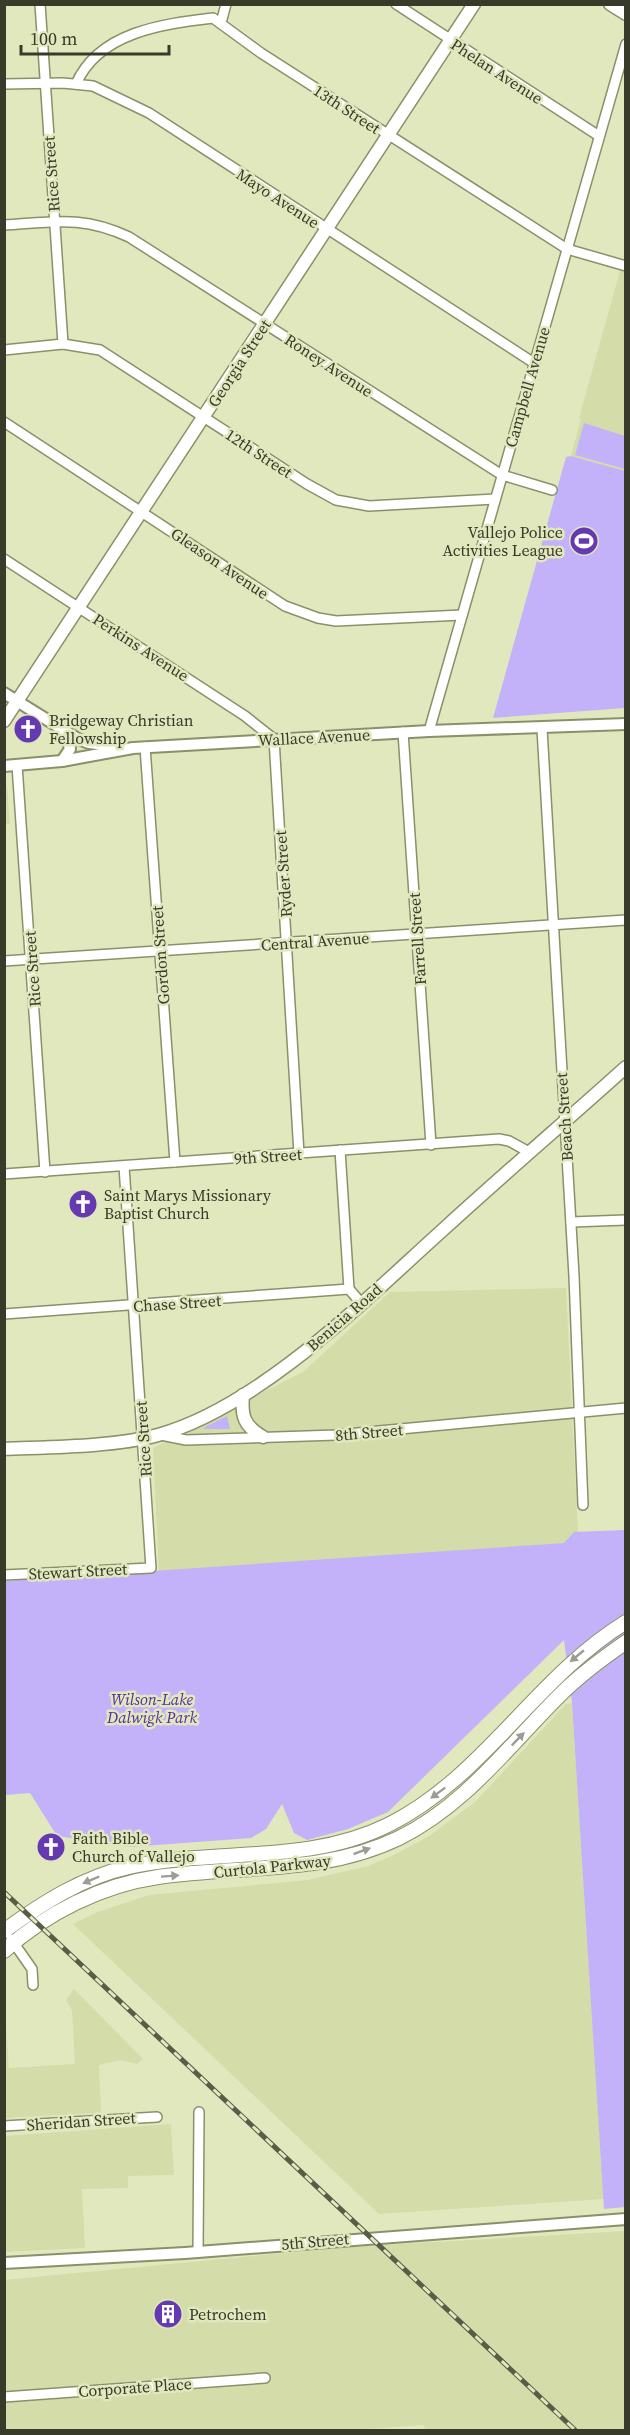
<svg xmlns="http://www.w3.org/2000/svg" width="630" height="2435" font-family="'Source Serif 4',serif">
<rect width="100%" height="100%" fill="#e1e8be"/>
<g fill="#d4dcaa">
<path d="M625,253V471L571,456L581,419L579,418Z"/>
<path d="M7,786L10,824H5V787Z"/>
<path d="M566,1288L578,1532L573,1533L565,1543L159,1572L153,1448L303,1372L390,1292Z"/>
<path d="M572,1703L604,2199L379,2214L73,1924L98,1912L149,1895L308,1880L368,1866L392,1856L429,1836L475,1802L566,1704Z"/>
<path d="M74,1989L143,2059L137,2064L121,2060L99,2065L101,2113L5,2118V2014L9,2068L75,2064L72,2010L66,2000Z"/>
<path d="M171,2124L174,2175L128,2176V2188L82,2189L85,2248L5,2252V2136Z"/>
<path d="M625,2231V2430H425L424,2425L353,2430H5L4,2280L348,2247Z"/>
</g>
<g fill="#c3b1f9">
<path d="M584,423L625,436V469L575,455Z"/>
<path d="M571,456L625,471V708L493,718L566,457Z"/>
<path d="M227,1416L230,1429H204L205,1427Z"/>
<path d="M625,1530V2207L604,2209L572,1703L564,1640L388,1812L348,1829L307,1840L294,1833L282,1804L266,1829L251,1838L130,1847L57,1836L30,1793L5,1795V1581L564,1543L574,1532Z"/>
</g>
<g fill="none" stroke-linecap="round" stroke-linejoin="round">
<g stroke="#8a9069" stroke-width="12">
<g id="minor">
<path d="M40,4L63,344"/>
<path d="M396,4L599,136"/>
<path d="M221,23L226,4"/>
<path d="M4,84L63,83L93,86L149,113L534,363"/>
<path d="M76,84C99,32 162,24 213,18L261,53L567,249L626,266"/>
<path d="M4,225C53,222 83,215 129,237L502,475L552,490"/>
<path d="M4,350L63,344L100,350L307,484L336,500L369,506L495,499"/>
<path d="M4,422L285,606L318,618L336,621L462,615"/>
<path d="M4,559L245,716L274,739L299,1154"/>
<path d="M542,729L574,1276L583,1505"/>
<path d="M429,731L626,44"/>
<path d="M403,732L431,1145"/>
<path d="M145,747L175,1162"/>
<path d="M17,765L45,1172"/>
<path d="M4,961L626,920"/>
<path d="M340,1150L349,1289L361,1303"/>
<path d="M4,1174L499,1139L509,1141L529,1152"/>
<path d="M571,1222L626,1220"/>
<path d="M4,1314L349,1289"/>
<path d="M161,1435L186,1440L336,1435L626,1408"/>
<path d="M4,1575L151,1568L124,1166"/>
<path d="M11,1939L32,1969L33,1985"/>
<path d="M4,2126L157,2117"/>
<path d="M198,2252L199,2112"/>
<path d="M4,2397L265,2378"/>
</g>
</g>
<g stroke="#8a9069" stroke-width="14">
<g id="tertiary">
<path d="M4,693L78,739L89,743L121,747"/>
<path d="M62,761L70,749L66,732"/>
<path d="M4,766L62,761L133,748L429,731L626,724"/>
<path d="M4,2263L185,2253L626,2219"/>
</g>
</g>
<g stroke="#8a9069" stroke-width="15">
<g id="secondary">
<path d="M610,4L626,14"/>
<path d="M4,721L474,4"/>
<path d="M243,1395C241,1416 244,1426 263,1437"/>
<path d="M4,1449C50,1447 114,1447 158,1435C260,1407 368,1297 446,1227C505,1173 566,1121 626,1067"/>
</g>
</g>
<g stroke="#8a9069" stroke-width="16">
<g id="primary">
<path d="M4,1931C42,1903 83,1877 129,1867C215,1848 307,1865 388,1825C483,1778 536,1677 626,1622"/>
<path d="M4,1951C46,1913 102,1885 158,1877C240,1865 323,1875 399,1838C466,1805 510,1744 562,1693C581,1674 603,1658 626,1642"/>
</g>
</g>
<use href="#minor" stroke="#fff" stroke-width="9"/>
<use href="#tertiary" stroke="#fff" stroke-width="10"/>
<use href="#secondary" stroke="#fff" stroke-width="12"/>
<use href="#primary" stroke="#fff" stroke-width="14"/>
<g stroke="#595c47" stroke-width="5">
<path id="rail" d="M4,1892L575,2430"/>
</g>
<use href="#rail" stroke="#e1e8be" stroke-width="3" stroke-dasharray="9" stroke-linecap="butt"/>
</g>
<defs><path id="oneway-solid" d="M-6-.8H1V-3.2L6.5 0L1 3.2V.8H-6Z" transform="scale(1.5)"/></defs>
<g fill="#9c9c94">
<use href="#oneway-solid" transform="translate(577 1656) rotate(140)"/>
<use href="#oneway-solid" transform="translate(518 1739) rotate(-46)"/>
<use href="#oneway-solid" transform="translate(438 1793) rotate(143)"/>
<use href="#oneway-solid" transform="translate(362 1851) rotate(-20)"/>
<use href="#oneway-solid" transform="translate(170 1876) rotate(-4)"/>
<use href="#oneway-solid" transform="translate(91 1880) rotate(157)"/>
</g>
<defs>
<g id="stadium-disc" transform="scale(1.5)"><circle r="9.5" fill="#6539b0" stroke="#e1e8be"/><path d="M0-5a6.5 5 0 1 0 0 10a6.5 5 0 1 0 0-10ZM-3.5-1.8h7v3.6h-7Z" fill="#fff"/></g>
<g id="church-disc" transform="scale(1.5)"><circle r="9.5" fill="#6539b0" stroke="#e1e8be"/><path d="M-1.2-6h2.4v3.5h3.3v2.4h-3.3V6h-2.4V-.1h-3.3v-2.4h3.3Z" fill="#fff"/></g>
<g id="building-disc" transform="scale(1.5)"><circle r="9.5" fill="#6539b0" stroke="#e1e8be"/><path d="M-4-6H4V6H1V3H-1V6H-4ZM-2.5-4.3h1.7v1.8h-1.7ZM.8-4.3h1.7v1.8H.8ZM-2.5-1h1.7V.8h-1.7ZM.8-1h1.7V.8H.8Z" fill="#fff"/></g>
</defs>
<g fill-rule="evenodd">
<use href="#stadium-disc" x="584" y="541"/>
<use href="#church-disc" x="28" y="729"/>
<use href="#church-disc" x="83" y="1204"/>
<use href="#church-disc" x="51" y="1847"/>
<use href="#building-disc" x="168" y="2314"/>
</g>
<g text-anchor="middle" stroke-width="5" stroke-linejoin="round" paint-order="stroke">
<g font-size="16" fill="#383a2a" stroke="#e1e8be">
<text transform="translate(497 71) rotate(33)" y="6">Phelan Avenue</text>
<text transform="translate(347 109) rotate(33)" y="6">13th Street</text>
<text transform="translate(51 174) rotate(-94)" y="6">Rice Street</text>
<text transform="translate(278 198) rotate(33)" y="6">Mayo Avenue</text>
<text transform="translate(239 363) rotate(-57)" y="6">Georgia Street</text>
<text transform="translate(329 365) rotate(33)" y="6">Roney Avenue</text>
<text transform="translate(527 387) rotate(-74)" y="6">Campbell Avenue</text>
<text transform="translate(259 453) rotate(33)" y="6">12th Street</text>
<text transform="translate(220 563) rotate(34)" y="6">Gleason Avenue</text>
<text transform="translate(141 647) rotate(33)" y="6">Perkins Avenue</text>
<text transform="translate(314 737) rotate(-3)" y="6">Wallace Avenue</text>
<text transform="translate(283 874) rotate(-94)" y="6">Ryder Street</text>
<text transform="translate(417 939) rotate(-94)" y="6">Farrell Street</text>
<text transform="translate(315 941) rotate(-4)" y="6">Central Avenue</text>
<text transform="translate(160 955) rotate(-94)" y="6">Gordon Street</text>
<text transform="translate(32 969) rotate(-94)" y="6">Rice Street</text>
<text transform="translate(564 1117) rotate(-94)" y="6">Beach Street</text>
<text transform="translate(268 1156) rotate(-4)" y="6">9th Street</text>
<text transform="translate(177 1303) rotate(-4)" y="6">Chase Street</text>
<text transform="translate(344 1317) rotate(-41)" y="6">Benicia Road</text>
<text transform="translate(369 1432) rotate(-5)" y="6">8th Street</text>
<text transform="translate(143 1439) rotate(-94)" y="6">Rice Street</text>
<text transform="translate(78 1571) rotate(-3)" y="6">Stewart Street</text>
<text transform="translate(272 1866) rotate(-6)" y="6">Curtola Parkway</text>
<text transform="translate(81 2121) rotate(-4)" y="6">Sheridan Street</text>
<text transform="translate(315 2241) rotate(-5)" y="6">5th Street</text>
<text transform="translate(135 2387) rotate(-4)" y="6">Corporate Place</text>
</g>
<g font-size="16" fill="#383a2a" stroke="#e1e8be" text-anchor="start">
<text x="563" y="538" text-anchor="end">Vallejo Police<tspan x="563" dy="18">Activities League</tspan></text>
<text x="49" y="726">Bridgeway Christian<tspan x="49" dy="18">Fellowship</tspan></text>
<text x="104" y="1201">Saint Marys Missionary<tspan x="104" dy="18">Baptist Church</tspan></text>
<text x="72" y="1844">Faith Bible<tspan x="72" dy="18">Church of Vallejo</tspan></text>
<text x="189" y="2320">Petrochem</text>
</g>
<g font-size="16" font-style="italic" fill="#582d9e" stroke="#e1e8be">
<text x="152" y="1705">Wilson-Lake<tspan x="152" dy="18">Dalwigk Park</tspan></text>
</g>
</g>
<rect width="630" height="2435" fill="none" stroke="#383a2a" stroke-width="12"/>
<path d="M21 45v9h148v-9" fill="none" stroke="#383a2a" stroke-width="3"/>
<text x="30" y="45" font-size="18" fill="#383a2a" stroke="#e1e8be" stroke-width="4.5" paint-order="stroke">100 m</text>
</svg>
